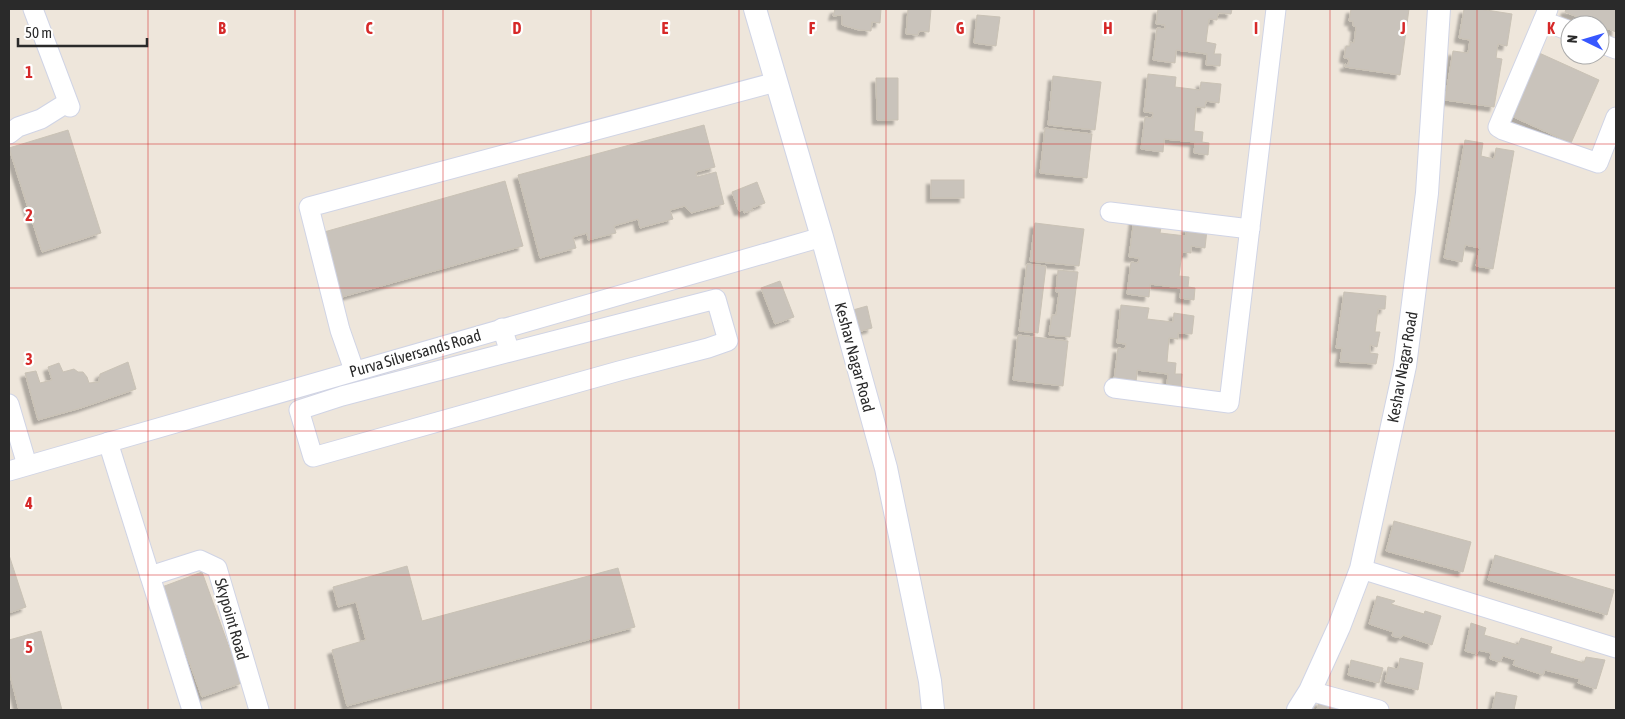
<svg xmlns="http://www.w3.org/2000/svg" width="1625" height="719" font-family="'Asap Condensed',sans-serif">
<defs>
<filter id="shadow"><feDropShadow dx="-4.5" dy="4.5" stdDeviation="1" flood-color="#0004"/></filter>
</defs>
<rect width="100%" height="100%" fill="#eee6db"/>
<g fill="#c9c3bb" stroke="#c9c2b5" filter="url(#shadow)">
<path d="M835,9H881L880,23L872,22L871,31L859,30L842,25V15L833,16Z"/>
<path d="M908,9H931L929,32L919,31L918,35L906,34Z"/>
<path d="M1158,9H1232L1231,14L1218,13L1217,20L1209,19L1206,42L1216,44L1214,54H1221L1220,66L1206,65L1207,54L1176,50L1175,63L1153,60L1157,28L1165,29V25L1156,24Z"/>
<path d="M1351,9H1409L1400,75L1345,67V64L1348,65L1349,59L1344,58L1346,46H1350V42L1354,43L1356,27L1353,26V21H1349Z"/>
<path d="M1464,9H1480L1512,14L1507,46L1498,44L1496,58L1502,59L1494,107L1445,100L1453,51L1468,53L1470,40L1459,38Z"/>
<path d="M1566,9H1616V32L1565,12Z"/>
<path d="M977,15L1000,17L996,46L974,43Z"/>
<path d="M1537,52L1599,80L1571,143L1509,115Z"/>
<path d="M1148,74L1176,77L1175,87L1200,90L1201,82L1221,84L1219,103L1206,101L1205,108L1196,107L1194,131L1203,132L1202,142L1209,143L1208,155L1194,153L1195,142L1164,139L1163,152L1141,149L1145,117L1152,118L1153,113L1144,112Z"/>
<path d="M1053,76L1101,82L1095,130L1048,125Z"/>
<path d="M876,78H898V120H877Z"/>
<path d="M704,125L715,167L696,172L697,177L716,172L724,204L691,213L685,206L670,210L673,219L640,228L638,219L614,226L616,233L588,240L587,233L573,237L576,248L540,258L518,175Z"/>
<path d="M1045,128L1092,134L1087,178L1040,173Z"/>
<path d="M68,130L101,233L42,252L9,148Z"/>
<path d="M1465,140L1483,143L1481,156L1494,159L1496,148L1514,151L1493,269L1476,266L1480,248L1465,245L1462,262L1444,258Z"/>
<rect x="931" y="180" width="33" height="18"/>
<path d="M505,181L523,246L342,297L324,232Z"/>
<path d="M757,182L765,203L752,208L753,210L744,213L743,210L739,211L732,192Z"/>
<path d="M1134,219L1162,222L1160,233L1186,236L1187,227L1207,230L1205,248L1191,246V253L1182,252L1179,276L1189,277L1188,287L1195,288L1194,300L1180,298L1181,288L1150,284L1149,297L1127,294L1131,262L1138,263L1139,258L1129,257Z"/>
<path d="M1035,223L1084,229L1079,266L1030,261Z"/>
<path d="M1027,264L1046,266L1038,333L1019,331Z"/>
<path d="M1058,270L1078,272L1070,337L1049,335L1052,315H1056L1059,293L1056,292Z"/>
<path d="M780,281L794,317L775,324L761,288Z"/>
<path d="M1344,292L1386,296L1385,309H1378L1375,332H1380L1377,347L1370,345V353L1378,354L1376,364L1340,362L1342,348H1336Z"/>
<path d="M1121,305L1149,308L1147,319L1173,322L1174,313L1194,316L1192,334L1178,333V339L1169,338L1167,362L1176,363L1175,374H1182L1181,386L1167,384L1168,374L1137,370L1136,383L1114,380L1118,348L1125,349L1126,344L1117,343Z"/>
<path d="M867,306L872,328L858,332L853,310Z"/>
<path d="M1018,335L1068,341L1063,386L1013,380Z"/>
<path d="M128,362L136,389L81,408L38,420L25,373L36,371L40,383L52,380L48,367L59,363L63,372L74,369L78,372H83L87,377L89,383L99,382L100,374Z"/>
<path d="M1394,521L1471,542L1463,572L1386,551Z"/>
<path d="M9,555L26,607L9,613Z"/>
<path d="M1495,555L1614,590L1607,615L1488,580Z"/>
<path d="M407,566L422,621L618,568L635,627L347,706L332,650L366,640L356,602L338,607L333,587Z"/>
<path d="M202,572L242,683L202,697L162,587Z"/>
<path d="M1377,596L1395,601L1391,604L1424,614L1425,611L1441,616L1432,645L1403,635L1401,638L1392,636L1393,632L1369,624Z"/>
<path d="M1471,623L1486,628L1484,635L1518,645L1521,638L1552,647L1550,653L1584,663L1586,657L1605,660L1596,689L1578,683L1580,679L1545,670L1543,675L1513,665L1515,660L1503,656L1500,662L1490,659L1491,653L1478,650L1477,654L1465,651Z"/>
<path d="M41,631L62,710H19L9,671V640Z"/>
<path d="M1400,658L1423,663L1418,690L1385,682L1388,667L1398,669Z"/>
<path d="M1351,660L1383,668L1379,683L1348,675Z"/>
<path d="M1496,692L1517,696L1514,710H1492Z"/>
<path d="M1319,701L1346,710H1317Z"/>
</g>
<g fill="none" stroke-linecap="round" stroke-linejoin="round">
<g stroke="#d0d4e5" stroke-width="21">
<g id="minor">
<path d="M1548,9L1498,127L1503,130L1598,163L1616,117"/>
<path d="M1543,21L1570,31"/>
<path d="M1600,43L1616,49"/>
<path d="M9,134L18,127L41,119L65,104L70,107L33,9"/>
<path d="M1110,212L1250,229"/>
<path d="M502,328L510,352L342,396L299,410L313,457L619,371L708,348L728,341L716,299L510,352"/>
<path d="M354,370L340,330L309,207L776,82"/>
<path d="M1114,388L1229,403L1276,9"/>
<path d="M9,404L27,465"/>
<path d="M108,442L192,710"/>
<path d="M9,471L822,237"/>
<path d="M1361,569L1616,648"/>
<path d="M150,576L200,560L217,568L259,710"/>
<path d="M1310,691L1379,710"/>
</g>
</g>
<g stroke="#d0d4e5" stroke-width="24">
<g id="tertiary">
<path d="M755,9L822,237L886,468L930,681L933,710"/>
<path d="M1298,710L1310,691L1339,627L1361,569L1405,366L1427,193L1439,9"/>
</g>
</g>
<use href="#minor" stroke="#fff" stroke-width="19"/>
<use href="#tertiary" stroke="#fff" stroke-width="22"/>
</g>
<path fill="none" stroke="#d62828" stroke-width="1" stroke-opacity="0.55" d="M148,9V710M295,9V710M443,9V710M591,9V710M739,9V710M886,9V710M1034,9V710M1182,9V710M1330,9V710M1477,9V710M9,144H1616M9,288H1616M9,431H1616M9,575H1616"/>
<g text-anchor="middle" stroke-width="4.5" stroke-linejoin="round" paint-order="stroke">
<g font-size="16" fill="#2a2a2a" stroke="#fff">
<text transform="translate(415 353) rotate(-16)" y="6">Purva Silversands Road</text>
<text transform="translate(855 357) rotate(75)" y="6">Keshav Nagar Road</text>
<text transform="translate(1402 367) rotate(-80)" y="6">Keshav Nagar Road</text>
<text transform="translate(232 619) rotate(74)" y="6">Skypoint Road</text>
</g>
</g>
<g font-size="16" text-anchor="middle" font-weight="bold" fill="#d62828" stroke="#fff" stroke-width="4.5" stroke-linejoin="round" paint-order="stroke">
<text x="222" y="34">B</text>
<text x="369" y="34">C</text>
<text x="517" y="34">D</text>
<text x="665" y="34">E</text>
<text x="812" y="34">F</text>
<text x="960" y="34">G</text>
<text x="1108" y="34">H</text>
<text x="1256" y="34">I</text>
<text x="1403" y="34">J</text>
<text x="1551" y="34">K</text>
<text x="29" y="78">1</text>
<text x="29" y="221">2</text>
<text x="29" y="365">3</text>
<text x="29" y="509">4</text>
<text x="29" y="653">5</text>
</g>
<rect width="1625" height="719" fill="none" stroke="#2a2a2a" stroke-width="20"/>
<g transform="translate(1585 40) rotate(275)"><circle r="24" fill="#ffffff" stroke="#aaaaaa"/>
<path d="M0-4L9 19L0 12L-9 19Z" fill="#3757ff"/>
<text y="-8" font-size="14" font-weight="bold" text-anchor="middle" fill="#2a2a2a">N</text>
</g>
<path d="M18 38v8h129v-8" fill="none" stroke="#2a2a2a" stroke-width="2.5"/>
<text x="25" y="38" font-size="15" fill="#2a2a2a" stroke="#ffffff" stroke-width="4" paint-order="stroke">50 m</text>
</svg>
